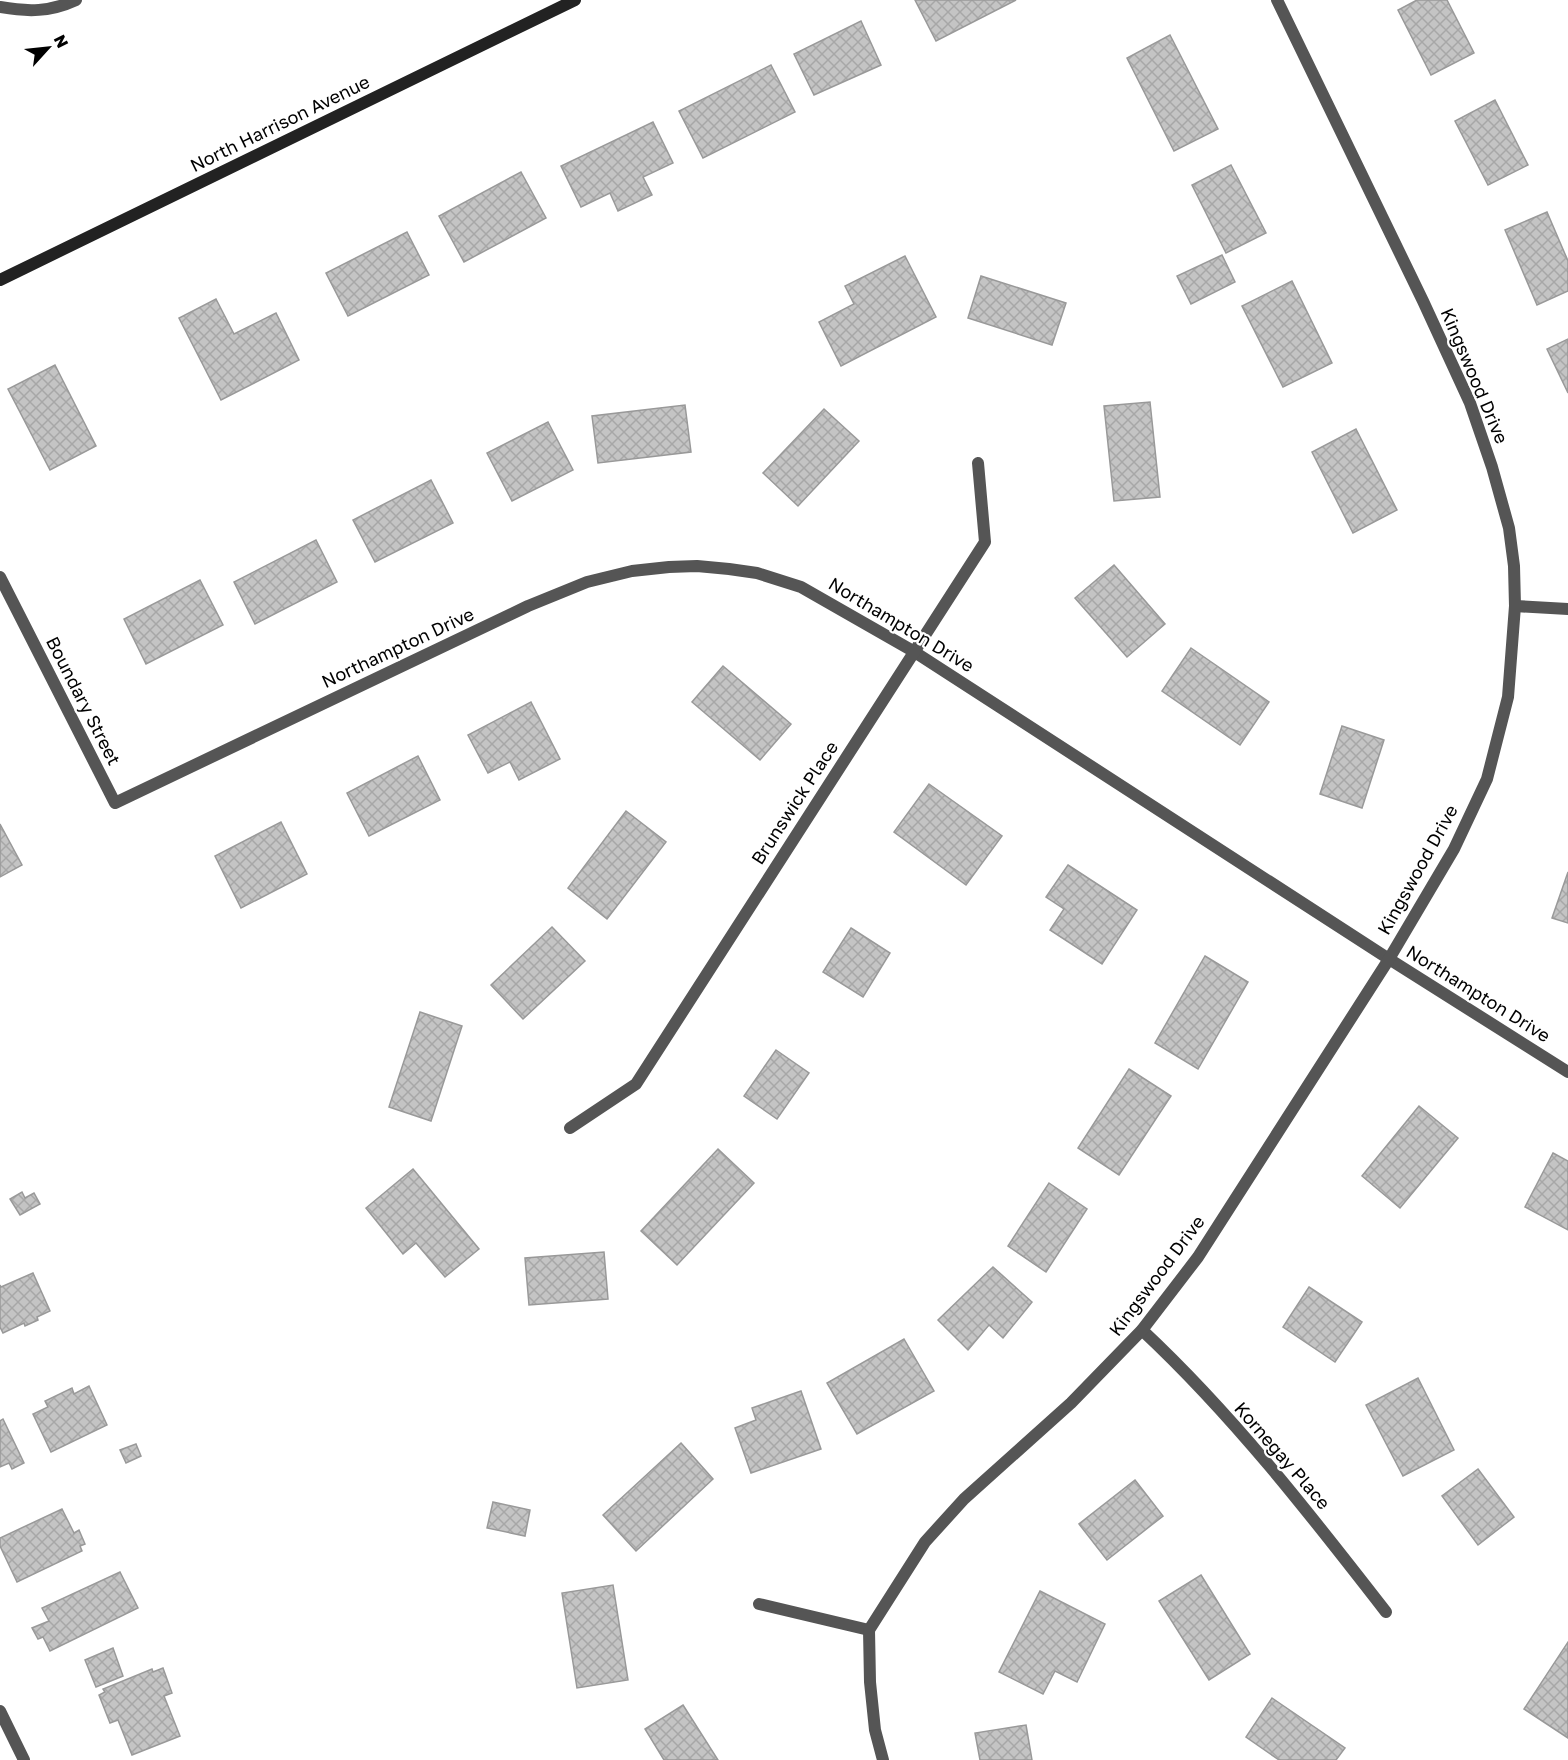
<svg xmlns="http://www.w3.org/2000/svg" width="1568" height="1760" font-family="'Golos Text',sans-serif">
<defs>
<pattern id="building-cross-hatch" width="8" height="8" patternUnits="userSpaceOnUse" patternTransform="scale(1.5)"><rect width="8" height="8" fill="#c4c4c4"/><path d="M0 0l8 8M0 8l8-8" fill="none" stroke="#a7a7a7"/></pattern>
</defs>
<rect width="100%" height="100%" fill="#fff"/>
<g fill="url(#building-cross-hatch)" stroke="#999" stroke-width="1.5">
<path d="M915,0H1016L936,41Z"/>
<path d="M1417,0H1447L1474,53L1431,75L1398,10Z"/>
<path d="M861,21L881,65L814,95L794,54Z"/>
<path d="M1170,35L1218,129L1174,151L1127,58Z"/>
<path d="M771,65L795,112L703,158L679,111Z"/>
<path d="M1495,100L1528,165L1488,185L1455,121Z"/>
<path d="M653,122L673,163L643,177L652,195L618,211L610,193L581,207L561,166Z"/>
<path d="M1231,165L1266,233L1226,253L1192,185Z"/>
<path d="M521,172L546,218L464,262L439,216Z"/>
<path d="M1547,212L1568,261V291L1537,305L1505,230Z"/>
<path d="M407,232L429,275L348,316L326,273Z"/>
<path d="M1222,255L1235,282L1191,304L1177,276Z"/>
<path d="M905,256L936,317L841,366L819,322L854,304L845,286Z"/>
<path d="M981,276L1066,303L1052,345L968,318Z"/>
<path d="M1292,281L1332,363L1283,387L1242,306Z"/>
<path d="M216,299L234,334L276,313L299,360L221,400L179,318Z"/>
<path d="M1568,339V393L1547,349Z"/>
<path d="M55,365L96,446L50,470L8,389Z"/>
<path d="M1150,402L1160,497L1114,501L1104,406Z"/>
<path d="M685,405L691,452L598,463L592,416Z"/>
<path d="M824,409L859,441L798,506L763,473Z"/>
<path d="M548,422L573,470L512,501L487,453Z"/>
<path d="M1356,429L1397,510L1353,533L1312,452Z"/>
<path d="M431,480L453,523L375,562L353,520Z"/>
<path d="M316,540L337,582L255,624L234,582Z"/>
<path d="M1114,565L1165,624L1127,657L1075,598Z"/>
<path d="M200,580L223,625L146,664L124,619Z"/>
<path d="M1191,648L1269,702L1240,745L1162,691Z"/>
<path d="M723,666L791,724L760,760L692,702Z"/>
<path d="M531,702L560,759L519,780L510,762L488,773L468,735Z"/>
<path d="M1342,726L1384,740L1362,808L1320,794Z"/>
<path d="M418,756L440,800L369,836L347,793Z"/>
<path d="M929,784L1002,836L966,885L894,832Z"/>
<path d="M626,811L666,842L607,919L568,888Z"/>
<path d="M281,822L307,874L241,908L215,856Z"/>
<path d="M0,824L22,865L0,877Z"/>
<path d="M1068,865L1137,910L1102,964L1050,930L1064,909L1046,897Z"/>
<path d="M1568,872V923L1552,918Z"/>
<path d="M552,927L585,961L523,1019L491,985Z"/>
<path d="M851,928L890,953L863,997L823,972Z"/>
<path d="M1205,956L1248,982L1198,1069L1155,1043Z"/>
<path d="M420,1012L462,1026L431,1121L389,1107Z"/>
<path d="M776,1050L809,1073L777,1119L744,1096Z"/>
<path d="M1129,1069L1171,1096L1119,1175L1078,1148Z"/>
<path d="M1419,1106L1458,1138L1400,1208L1362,1176Z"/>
<path d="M718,1149L754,1183L677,1265L641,1231Z"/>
<path d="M1553,1153L1568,1161V1230L1525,1207Z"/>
<path d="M413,1169L479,1249L445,1277L416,1243L403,1254L366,1208Z"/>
<path d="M1049,1183L1087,1209L1046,1272L1008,1246Z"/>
<path d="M22,1192L25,1198L34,1193L40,1204L20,1215L10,1199Z"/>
<path d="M604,1252L608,1299L529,1305L525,1258Z"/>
<path d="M993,1267L1032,1302L1003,1338L989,1325L968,1350L938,1320Z"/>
<path d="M33,1273L50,1311L37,1317L38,1320L25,1326L24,1323L3,1333L0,1327V1285L1,1287Z"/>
<path d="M1309,1287L1362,1322L1335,1362L1283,1327Z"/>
<path d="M904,1339L934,1391L857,1434L827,1383Z"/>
<path d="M1418,1378L1454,1450L1403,1476L1366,1405Z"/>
<path d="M89,1386L107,1425L51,1452L33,1414L48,1407L45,1401L72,1388L74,1394Z"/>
<path d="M801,1391L821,1449L751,1473L735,1428L756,1420L752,1408Z"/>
<path d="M3,1419L24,1463L12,1469L9,1463L0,1467V1421Z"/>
<path d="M681,1443L713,1479L636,1551L603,1515Z"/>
<path d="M136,1444L141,1456L126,1463L120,1450Z"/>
<path d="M1478,1469L1514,1517L1478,1545L1442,1496Z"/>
<path d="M1135,1480L1163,1516L1107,1560L1079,1524Z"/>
<path d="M493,1502L530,1510L525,1536L487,1528Z"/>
<path d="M62,1509L74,1533L79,1530L85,1544L80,1546L82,1551L17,1582L0,1546V1538Z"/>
<path d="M120,1572L138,1608L50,1651L43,1637L38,1639L32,1628L49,1621L42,1608Z"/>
<path d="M1201,1575L1250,1654L1209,1680L1159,1601Z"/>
<path d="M613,1585L628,1680L577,1688L562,1593Z"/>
<path d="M1040,1591L1105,1624L1077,1682L1055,1671L1043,1694L999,1672Z"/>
<path d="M1568,1642V1738L1524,1709Z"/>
<path d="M113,1648L123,1676L96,1687L85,1660Z"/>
<path d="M163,1668L172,1693L164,1696L180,1736L132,1755L118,1720L110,1723L99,1695L105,1692L103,1689L152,1669L153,1672Z"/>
<path d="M1272,1698L1345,1748L1336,1760H1279L1246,1737Z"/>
<path d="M683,1705L718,1760H664L645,1729Z"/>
<path d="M1026,1725L1032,1760H980L975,1733Z"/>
</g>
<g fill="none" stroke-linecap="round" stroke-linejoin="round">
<g stroke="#555" stroke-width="12">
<path d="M0,7C28,12 50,12 76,0"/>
<path d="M0,577L115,803L528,606L587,582L632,571L669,567L697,566L729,569L757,573L801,587L913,651L1389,959L1568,1072"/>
<path d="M1515,606L1568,609"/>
<path d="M570,1128L636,1084L985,542L978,463"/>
<path d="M1142,1330C1233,1415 1310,1514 1386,1612"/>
<path d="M759,1604L869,1630"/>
<path d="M0,1711L24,1760"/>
<path d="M883,1760L875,1730L870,1682L869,1630L925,1542L964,1499L1071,1403L1142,1330L1198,1257L1389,959L1454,849L1487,779L1508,697L1515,606L1514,566L1509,528L1492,467L1470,403L1423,301L1277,0"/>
</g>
<path stroke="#222" stroke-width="12" d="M0,280L575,0"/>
</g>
<g text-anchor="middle" stroke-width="4.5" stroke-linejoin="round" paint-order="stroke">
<g font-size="18" fill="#000" stroke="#fff">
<text transform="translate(280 124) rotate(-26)" y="6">North Harrison Avenue</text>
<text transform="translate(1474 376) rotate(67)" y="6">Kingswood Drive</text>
<text transform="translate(901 625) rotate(31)" y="6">Northampton Drive</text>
<text transform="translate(398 648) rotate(-25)" y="6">Northampton Drive</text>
<text transform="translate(83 701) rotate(63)" y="6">Boundary Street</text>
<text transform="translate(795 803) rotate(-57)" y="6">Brunswick Place</text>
<text transform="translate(1418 870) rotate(-61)" y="6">Kingswood Drive</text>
<text transform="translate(1478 994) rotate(32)" y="6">Northampton Drive</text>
<text transform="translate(1157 1276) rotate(-53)" y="6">Kingswood Drive</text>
<text transform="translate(1282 1456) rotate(49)" y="6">Kornegay Place</text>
</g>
</g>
<g transform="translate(48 48) rotate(63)" stroke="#ffffff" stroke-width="4.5" paint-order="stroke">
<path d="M0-4.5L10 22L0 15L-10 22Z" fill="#000000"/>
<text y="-9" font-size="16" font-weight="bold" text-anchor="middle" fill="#000000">N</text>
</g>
</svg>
